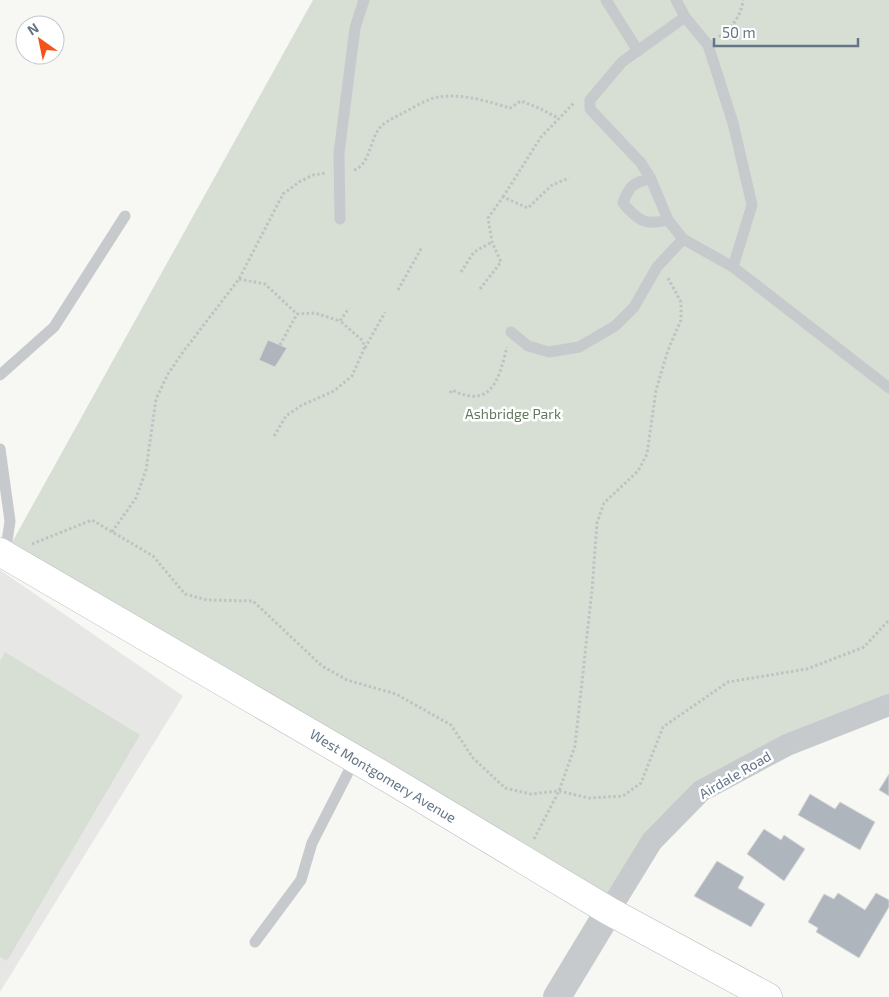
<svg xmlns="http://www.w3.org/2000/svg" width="889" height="997" font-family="'Exo 2',sans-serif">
<rect width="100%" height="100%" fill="#f7f7f3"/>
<path fill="#e7e8e6" d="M0,570L183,696L0,992Z"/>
<g fill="#d7dfd4">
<path d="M313,0H889V705L701,791L609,911L5,555Z"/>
<path d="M5,652L140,735L7,961L0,957V661Z"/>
</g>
<g fill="#aeb5bc" stroke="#d8d8d6">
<path d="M268,340L287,348L275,367L259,360Z"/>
<path d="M889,774V796L879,790Z"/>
<path d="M810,794L835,809L840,802L875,822L860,850L798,815Z"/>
<path d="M764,829L781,840L784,835L805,849L784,881L747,854Z"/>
<path d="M717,861L744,877L738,888L765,904L751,927L694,896Z"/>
<path d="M838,893L865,910L876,893L889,900V907L859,958L816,932L818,928L808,922L824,894L834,899Z"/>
</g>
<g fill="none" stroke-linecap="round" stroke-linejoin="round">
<g stroke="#b9bdc1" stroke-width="29">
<path id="primary" d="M0,552L391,780L609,911L768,997"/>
</g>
<g stroke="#bfc2c4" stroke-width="3" stroke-dasharray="2.5 2.5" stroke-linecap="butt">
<path d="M719,37C732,27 741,17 743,0"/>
<path d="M354,170C368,166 370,144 377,132C381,123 392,119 401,114C411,109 428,98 439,97C461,93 490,102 510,108L521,101L541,109L558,118"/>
<path d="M503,197L541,137L575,102"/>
<path d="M461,272L474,252L492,242"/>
<path d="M239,279L265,284L297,314"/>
<path d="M480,289L501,262L492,242L488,218L503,197L528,208L552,185L569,178"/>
<path d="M398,290L422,247"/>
<path d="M280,345L297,314L315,313L340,321L349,308"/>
<path d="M365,348L385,312"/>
<path d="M450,393L452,390C492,410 499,378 507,347"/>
<path d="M274,436L286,416L302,405L334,391L352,376L364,349L363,341L339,320"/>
<path d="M112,532L136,498L146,470L156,399L168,374L183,352L239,279L283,194L299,182L313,175L326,173"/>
<path d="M32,544L92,520L153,556L185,594L207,600L253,601L322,666L347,680L396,694L451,725L473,758L505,788L531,794L559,791L589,798L623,796L641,783L663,727L728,682L807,669L864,647L889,620"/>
<path d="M534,839L559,791L575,746L592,590L597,523L604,503L638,471L647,454L656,390L668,350L681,320V302L668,278"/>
</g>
<g stroke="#c6cacd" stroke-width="11">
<path d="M606,0L638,51"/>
<path d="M676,0L685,17"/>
<path d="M651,179C632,182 629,187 623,203C638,221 646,226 668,220"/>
<path d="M340,219L339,153L355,28L364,0"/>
<path d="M683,239L668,220L651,179L641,163L590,109V100L622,62L685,17L708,45L733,123L752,205L733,267"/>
<path d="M511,332L528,346L549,352L579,347L615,326L634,307L657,267L683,239L733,267L889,388"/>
<path d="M0,375L54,327L125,216"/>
<path d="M0,449L10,521L5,555"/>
<path d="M255,942L301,880L312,843L355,759"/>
</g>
<path stroke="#c6cacd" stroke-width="22" d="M609,911L652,841L701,791L787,745L889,705"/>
<path stroke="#c6cacd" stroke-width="28" d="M557,997L609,911"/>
<use href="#primary" stroke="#fff" stroke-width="28"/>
</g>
<g text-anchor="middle" stroke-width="5" stroke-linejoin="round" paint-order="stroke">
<g font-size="14" fill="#63785e" stroke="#fff">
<text x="513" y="419">Ashbridge Park</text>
</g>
<g font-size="14" fill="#637587" stroke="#fff">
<text transform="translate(735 775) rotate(-30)" y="5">Airdale Road</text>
<text transform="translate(383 776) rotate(31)" y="5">West Montgomery Avenue</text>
</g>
</g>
<g transform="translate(40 40) rotate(327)"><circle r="24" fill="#ffffff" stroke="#c1c8cf"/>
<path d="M0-4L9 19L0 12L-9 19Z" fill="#f35317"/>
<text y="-8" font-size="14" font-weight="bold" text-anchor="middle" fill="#637587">N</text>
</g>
<path d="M714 38v8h144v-8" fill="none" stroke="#637587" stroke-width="2.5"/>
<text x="722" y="38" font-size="15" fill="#637587" stroke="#ffffff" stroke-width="4" paint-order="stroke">50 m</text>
</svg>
